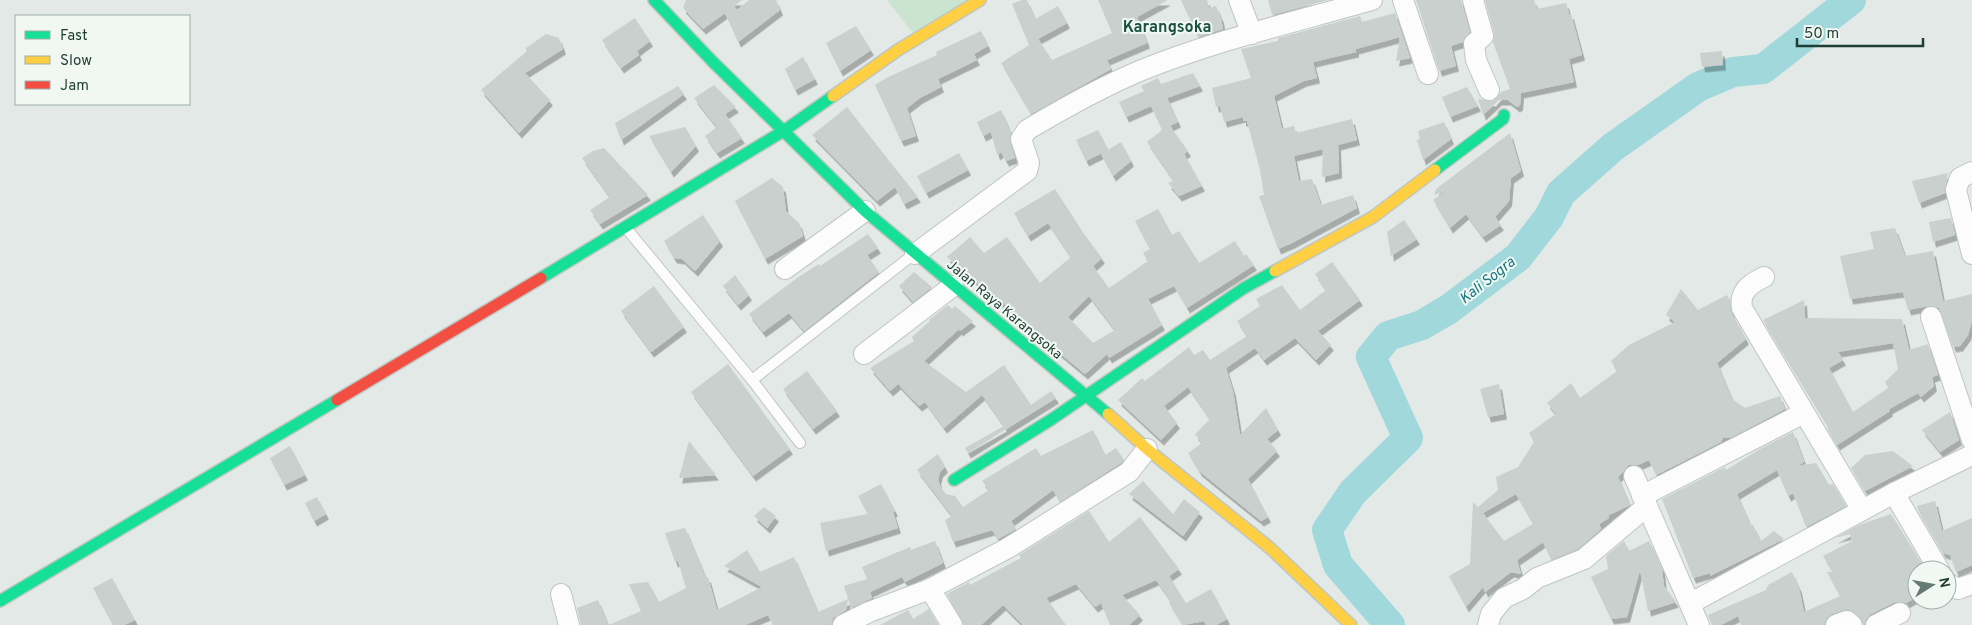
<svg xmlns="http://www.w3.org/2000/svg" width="1972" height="625" font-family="Overpass,sans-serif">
<defs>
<filter id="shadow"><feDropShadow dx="3" dy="5.5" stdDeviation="0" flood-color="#0004"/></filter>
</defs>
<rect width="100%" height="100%" fill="#e3e9e6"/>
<path fill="#cbe4d0" d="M887,0H968L913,33Z"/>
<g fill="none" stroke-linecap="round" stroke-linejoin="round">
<path stroke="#a0d8db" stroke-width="30" d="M1390,625L1338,565L1327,530L1353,492L1408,438L1371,357L1388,336L1422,325L1449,309L1518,257L1549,217L1561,193L1613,147L1698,87L1733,72L1763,69L1851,0"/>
</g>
<g fill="#cad0cd" fill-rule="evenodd" filter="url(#shadow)">
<path d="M686,0H742L734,6L737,10L749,0H776L780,10L738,42L725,13L703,29L683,8Z"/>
<path d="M1022,0H1027L1035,19L1058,6L1067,23L1038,39L1052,60L1112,33L1098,0H1168L1137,17L1147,43L1107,60L1111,69L1031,114L1001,63L1029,45L1012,4Z"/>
<path d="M1181,0H1207L1209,8L1216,6L1221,18L1223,29L1198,37Z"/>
<path d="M1268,0H1328L1272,15Z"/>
<path d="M1416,0H1461L1470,32L1463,42L1451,46L1456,66L1439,71Z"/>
<path d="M1485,0H1534L1537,9L1566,3L1569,14H1571L1582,55L1569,59L1574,82L1521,93L1520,105L1517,107L1508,100H1499L1483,115L1478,99L1493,101L1501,92L1510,89L1493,42L1494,33Z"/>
<path d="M1395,13L1410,58L1396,61L1400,37L1356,49V52L1313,62L1317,78L1304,81L1274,96L1282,129L1294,126L1296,133L1352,119L1357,140L1338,145L1339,173L1322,177L1323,149L1294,156L1299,181L1312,179L1321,205L1353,195L1357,208L1292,243L1278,249L1259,196L1264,195L1260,170L1247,121H1243V117L1224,122L1220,106L1216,107L1212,88L1251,78L1241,49L1278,41V38L1360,16L1362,22Z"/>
<path d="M635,18L650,41L637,51L639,55L621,68L602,40Z"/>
<path d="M856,26L871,50L840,71L826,43Z"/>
<path d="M981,31L988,46L974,54L977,60L938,79L941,87L920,98L907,108L916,136L901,141L875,85L886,78L937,55L936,52Z"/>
<path d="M546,34L559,38L563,49L525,73L550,100L519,133L481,90L526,52V48Z"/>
<path d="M1722,51L1723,65L1702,67L1700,53Z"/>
<path d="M803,57L815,79L795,90L785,69Z"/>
<path d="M1193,73L1200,86L1167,98L1178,122L1170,126L1188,151L1184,154L1202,186L1179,196L1168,183L1174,181L1147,142L1162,130L1151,106L1126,117L1119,102L1144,91L1141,86L1158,78L1161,84Z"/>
<path d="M714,85L736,107L725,114L742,138L717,153L705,136L717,127L694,98Z"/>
<path d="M678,86L684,94L621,140L615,123Z"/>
<path d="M1467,87L1478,106L1450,117L1442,97Z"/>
<path d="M847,107L887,158L918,197L904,204L895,187L877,201L812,135Z"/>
<path d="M1001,110L1011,133L1010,142L1015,158L1006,161L1001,152L997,155L991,132L983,136L977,122Z"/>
<path d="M1444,122L1451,139L1423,160L1417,140L1420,139L1418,131Z"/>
<path d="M685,127L696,146L671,172L649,136Z"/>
<path d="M1098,130L1108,150L1086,161L1076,140Z"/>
<path d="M1510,133L1521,171L1511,178L1509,201L1495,217L1501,225L1483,237L1466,214L1450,228L1433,200L1446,191L1434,195L1436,189Z"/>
<path d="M1121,142L1131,161L1113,176L1101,154Z"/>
<path d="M604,148L648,195L600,224L590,210L610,197L582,158L593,151Z"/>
<path d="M959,153L968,170L926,193L917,176Z"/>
<path d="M1948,173L1945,193L1919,203L1912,181Z"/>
<path d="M772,178L783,187L786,211L799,223L803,236L765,259L735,201Z"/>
<path d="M1055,189L1084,234L1102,258L1093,266L1109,288L1148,261L1143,253L1150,249L1135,221L1158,209L1172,235L1179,231L1199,263L1235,241L1244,256L1246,254L1254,265L1187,308L1174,286L1148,299L1162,325L1109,358L1107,354L1085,374L1020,320L1002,301L1000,303L947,257L970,237L984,253L1007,237L1040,283L1071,257L1048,223L1028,236L1014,213ZM1089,296L1115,330L1093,343L1068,317Z"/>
<path d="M703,215L720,241L695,271L682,259L674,258L664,241Z"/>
<path d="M1951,218L1955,235L1933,242L1929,222Z"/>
<path d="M1404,220L1417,239L1391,256L1387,232Z"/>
<path d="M1895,228L1905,256L1933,251L1943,301L1972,294V321L1968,335L1960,346L1953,347L1939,308L1928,306L1908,310L1903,292L1850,299L1840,256L1874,249L1870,232Z"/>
<path d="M868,234L878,248L867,255L879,272L804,331L789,313L763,332L749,314L797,278L819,264L820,266Z"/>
<path d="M1332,262L1360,300L1318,331L1331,345L1316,360L1295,338L1264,360L1255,348L1226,368L1233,391L1240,435L1266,408L1278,430L1267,439L1277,451L1248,479L1268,517L1261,521L1199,471L1188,453L1202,443L1195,434L1210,419L1188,387L1164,406L1177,423L1161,440L1118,400L1142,378L1145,381L1189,347L1194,355L1203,350L1210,360L1247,336L1237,321L1260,306L1256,299L1282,285L1300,310L1326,290L1315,274Z"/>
<path d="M914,272L932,287L913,302L899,286Z"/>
<path d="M735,275L749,295L738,305L723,286Z"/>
<path d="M654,286L684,327L651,352L621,311Z"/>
<path d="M1681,289L1698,310L1727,295L1730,300L1732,314L1746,339L1717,363L1732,399L1745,408L1780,396L1785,409L1730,438H1723L1721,442L1656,475L1649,460L1638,465H1629L1618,477L1630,505L1609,515V518L1599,524L1601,529L1578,549L1551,560L1543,542L1517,560L1521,574L1511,572L1485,592L1483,587L1466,607L1449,576L1470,564L1473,502L1478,507L1498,490L1496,477L1518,467L1534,442L1529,433L1556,414L1547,403L1571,383L1580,398L1617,371L1611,361L1629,345L1675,322L1666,315ZM1516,494L1533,524L1504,541L1483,513Z"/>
<path d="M1804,300L1805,318L1902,319L1909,350L1928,344L1938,375L1932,377L1934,386L1921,397L1918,393L1889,409L1890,411L1837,445L1827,428H1829L1763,320ZM1893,343L1898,369L1885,382L1888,388L1853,412L1829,368L1843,360L1838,352Z"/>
<path d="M948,305L952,309L955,306L973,321L960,331L959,329L924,361L966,392L1004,365L1031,405L1051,391L1056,398L968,453L965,448L1004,426L982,395L944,428L925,402L919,406L898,384L890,391L870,368L914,341L912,337L930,321L929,320Z"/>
<path d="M728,364L790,449L753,476L691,392Z"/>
<path d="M807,371L837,411L813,429L783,389Z"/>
<path d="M1499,384L1504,414L1488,417L1480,389Z"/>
<path d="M1950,412L1959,440L1940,452L1922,430Z"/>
<path d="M1093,430L1105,455L1116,448L1124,460L1121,463L1060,502L1053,490L1011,521L1016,529L998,539L992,530L953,542L945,520L952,516L917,470L938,454L945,467L940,472L938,480L941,488L946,494L955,496L963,507L989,490L982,481L1036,448L1041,456Z"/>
<path d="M1793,432L1804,462L1797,466L1816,463L1829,485L1833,484L1846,506L1806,527L1793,493L1788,496L1777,470L1737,494L1751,526L1753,525L1761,541L1774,531L1784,539L1710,576V573L1693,578L1662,499L1725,467L1726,470L1760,449Z"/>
<path d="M689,441L716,475L679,478Z"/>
<path d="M290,446L305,475L284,485L270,458Z"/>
<path d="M1893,451L1913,466L1865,491L1851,468L1865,455Z"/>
<path d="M1143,481L1173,514L1184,499L1200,512L1183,536L1129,494Z"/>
<path d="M881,484L895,511L893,512L898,528L826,551L820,523L868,514L858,496Z"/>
<path d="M317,497L326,514L314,521L305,503Z"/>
<path d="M1935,501L1942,531L1972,518V565L1956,572L1950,555L1943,553L1918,510L1917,506Z"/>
<path d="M764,507L776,516L767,528L754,516Z"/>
<path d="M1089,511L1109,542L1140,517L1179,569L1169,576L1186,603L1211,589L1227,619L1216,625H1206L1204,621L1183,625L1169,603L1171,601L1156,580L1122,595L1140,615L1129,625H1110L1101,603L1095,607L1076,584L1046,598L1066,625H1023L1003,605L981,625H964L947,594L969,582L970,585L1021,558L1019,555Z"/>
<path d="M1891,514L1922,564L1917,566V597L1906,603L1895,602L1871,614L1866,619L1864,625L1859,616L1848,609L1832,614L1827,618L1824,625H1741L1738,616L1721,625H1712L1708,615L1766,590L1768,585L1792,572L1799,588L1804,612L1840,596L1827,572H1833L1823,556L1852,541L1850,534L1835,538L1859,525Z"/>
<path d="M685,528L706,578L708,577L717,610L762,587L724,566L747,550L760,572L794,557L818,612L848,599L846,610L833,618L831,625H773L768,615L745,625H609L641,611L629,584L648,582L659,602L686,588L678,561L675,562L665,533Z"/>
<path d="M935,541L943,563L905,582L902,577L870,592L872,598L851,608L844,586L867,579L862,567L910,547L911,550Z"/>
<path d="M1624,541L1629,551L1649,541L1662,569L1664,586L1676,602L1648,611L1640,570L1627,617L1611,619L1591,577L1608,569L1606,556Z"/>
<path d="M112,578L135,620L124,625H113L93,588Z"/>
<path d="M598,600L608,625H581L577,608Z"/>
<path d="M929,609L938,625H880L908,610L913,619Z"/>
</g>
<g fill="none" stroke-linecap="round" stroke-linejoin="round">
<g stroke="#c0c6c3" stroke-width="12">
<g id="lane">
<path d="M626,228L752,380L914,254"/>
<path d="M752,380L800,443"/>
</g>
</g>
<g stroke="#c0c6c3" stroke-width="22">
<g id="street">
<path d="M1239,0L1252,34"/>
<path d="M1403,0L1428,74"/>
<path d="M1473,0L1483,36L1474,44L1476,60L1489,90"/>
<path d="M1972,172L1960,178L1956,190L1972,254"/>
<path d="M915,254L1027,171L1029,163L1021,139L1027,130C1064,108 1101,87 1142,70C1216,40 1295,22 1372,0"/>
<path d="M785,269L865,211"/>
<path d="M1764,277C1750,284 1739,291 1742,308L1862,510"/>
<path d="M1931,317L1972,440"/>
<path d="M864,354L953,286"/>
<path d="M1634,476L1699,625"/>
<path d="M1894,493L1939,570"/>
<path d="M1642,496L1804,413"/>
<path d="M1947,583L1958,589L1972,584"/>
<path d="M930,589L952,625"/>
<path d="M561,594L569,625"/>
<path d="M1691,603L1894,493L1972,455"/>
<path d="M843,625L869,612L930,589L1008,548L1129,472L1147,449"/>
<path d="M1488,625L1491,614L1504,598L1523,589L1537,578L1584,559L1647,506"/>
<path d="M1836,625L1847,621L1852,625"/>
<path d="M1876,625L1900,613"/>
</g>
</g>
<g stroke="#bec7c3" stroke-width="14">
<g id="fast">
<path d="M654,0L713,62L865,211L1108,414"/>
<path d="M1435,170L1503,119L1504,115"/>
<path d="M541,278L785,130L833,96"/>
<path d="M954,480L1052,419L1244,288L1275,271"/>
<path d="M0,601L337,400"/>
</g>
</g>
<g stroke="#bec7c3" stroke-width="14">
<g id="slow">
<path d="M833,96L898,50L980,0"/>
<path d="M1275,271L1373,217L1435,170"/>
<path d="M1108,414L1147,449L1270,548L1351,625"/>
</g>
</g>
<g stroke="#bec7c3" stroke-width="14">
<path id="jam" d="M337,400L541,278"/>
</g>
<use href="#lane" stroke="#fbfcfb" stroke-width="10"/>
<use href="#street" stroke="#fbfcfb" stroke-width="20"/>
<use href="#fast" stroke="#16e098" stroke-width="11"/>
<use href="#slow" stroke="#ffcf43" stroke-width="11"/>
<use href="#jam" stroke="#f24e42" stroke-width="11"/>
</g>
<g text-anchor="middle" stroke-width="4" stroke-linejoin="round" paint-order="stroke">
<g font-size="14" fill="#1f3e33" stroke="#f1f8f4">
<text transform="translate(1005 309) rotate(40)" y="5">Jalan Raya Karangsoka</text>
</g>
<g font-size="15" font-style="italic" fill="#15767e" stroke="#f1f8f4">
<text transform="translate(1487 280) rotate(-38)" y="5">Kali Sogra</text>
</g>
<g font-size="16" font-weight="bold" fill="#1a513f" stroke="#f1f8f4">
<text x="1167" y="32">Karangsoka</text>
</g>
</g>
<rect x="15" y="15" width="175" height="90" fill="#f1f8f4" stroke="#9daea7"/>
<rect x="25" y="31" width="25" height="8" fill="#16e098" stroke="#9daea7"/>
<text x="60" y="40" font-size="15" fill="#1f3e33">Fast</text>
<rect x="25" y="56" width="25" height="8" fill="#ffcf43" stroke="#9daea7"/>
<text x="60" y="65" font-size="15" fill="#1f3e33">Slow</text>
<rect x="25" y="81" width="25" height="8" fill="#f24e42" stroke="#9daea7"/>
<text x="60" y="90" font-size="15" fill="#1f3e33">Jam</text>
<g transform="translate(1932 585) rotate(79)"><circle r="24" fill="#f1f8f4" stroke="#9daea7"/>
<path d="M0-4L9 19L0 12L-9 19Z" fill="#647a72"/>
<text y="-8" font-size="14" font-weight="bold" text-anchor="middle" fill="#1f3e33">N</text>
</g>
<path d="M1797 38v8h126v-8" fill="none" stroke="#1f3e33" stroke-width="2.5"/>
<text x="1804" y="38" font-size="15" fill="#1f3e33" stroke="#f1f8f4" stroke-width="4" paint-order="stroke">50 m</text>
</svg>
